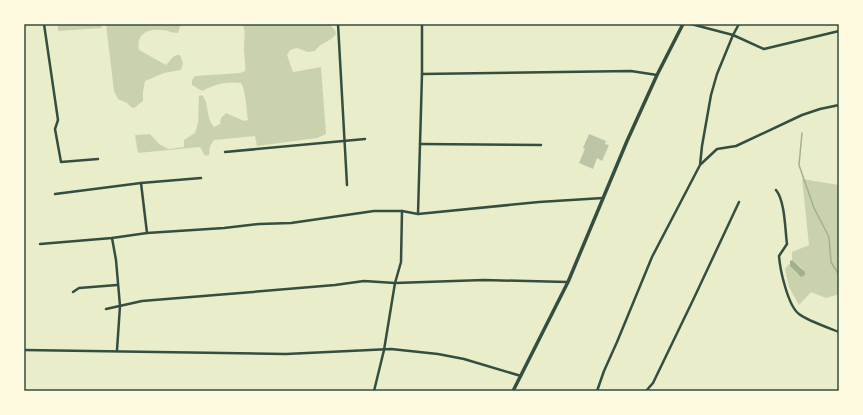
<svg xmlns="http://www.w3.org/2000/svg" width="863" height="415" font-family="'Exo 2',sans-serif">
<rect width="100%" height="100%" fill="#e9edc9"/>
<g fill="#cad2ad">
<path d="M58,24H101L102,28L58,31Z"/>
<path d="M106,24H181L178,33C169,33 169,30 163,30C147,28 136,34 139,50L166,65C171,60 173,54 180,55L183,63L181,70L164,73L145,81L143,92V101L134,108L131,107L127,103L118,99L114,91Z"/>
<path d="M240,24H329L335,30L336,34C329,43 321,42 315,51L308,52L297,48L290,50L287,55L293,72L321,67L326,134L317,138L257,146L255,136L214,140L210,146L209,155L205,156L200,147L138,153L135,135L150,134L159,144L168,149L184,147V140L195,133L198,123L199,96L202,95C210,104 205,117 214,127L220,124L221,118L226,113L244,121L248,120C247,112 245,87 241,83C228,81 214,84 202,91L192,85V80L195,76L240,73L245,71C246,63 244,56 244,48C244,39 246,33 243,25Z"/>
<path d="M802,179L839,185V294L826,298L811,292L799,305L789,287L785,269L789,264L797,274L803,269L792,260V252L809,245Z"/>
</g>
<path fill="#a3b18a" d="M792,260L805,272V275L801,277L790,266V261Z"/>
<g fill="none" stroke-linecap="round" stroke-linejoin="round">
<path stroke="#a3b18a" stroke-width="1.5" d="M802,133L799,165L814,208L829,237L831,262L839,275"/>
</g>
<path fill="#bcc5a7" d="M589,134L606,141L605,144L609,145L602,161L597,158L593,169L579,163L585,149L583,148Z"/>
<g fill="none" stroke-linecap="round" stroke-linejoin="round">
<g stroke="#344e41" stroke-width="2.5">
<path d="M44,24L58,120L55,129L61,162L98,159"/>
<path d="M338,24L347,185"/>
<path d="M691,24L733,35L764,49L839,31"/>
<path d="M422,74L631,71L657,75"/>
<path d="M420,144L541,145"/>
<path d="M225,152L365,139"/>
<path d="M701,164L717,149L736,146L802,115L820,109L839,105"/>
<path d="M141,183L147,233"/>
<path d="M776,190C785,201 785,229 787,244L779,256C780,270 788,306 799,314C806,320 829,328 839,332"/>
<path d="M55,194L141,183L201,178"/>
<path d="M418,214L422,74V24"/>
<path d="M112,238L116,260L120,306L117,350"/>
<path d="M40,244L112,238L147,233L224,228L259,224L291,223L374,211H402L418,214L539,202L603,198"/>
<path d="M73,292L79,288L117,285"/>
<path d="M106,309L142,301L228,294L335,285L364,281L395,283L484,280L567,282"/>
<path d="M24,350L286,354L391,349L438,354L464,359L521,376"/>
<path d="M374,391L384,350L395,283L401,262L402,211"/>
<path d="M597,391L604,371L617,342L652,257L700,165L702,146L711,95L717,74L733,35L739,24"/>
<path d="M646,391L653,383L694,298L739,202"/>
</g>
<path stroke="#344e41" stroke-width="3.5" d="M513,391L568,282L627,141L657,75L683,24"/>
</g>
<rect width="863" height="415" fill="none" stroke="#fefae0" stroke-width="50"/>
<rect x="25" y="25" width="813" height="365" fill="none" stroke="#344e41" stroke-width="1.5"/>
</svg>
